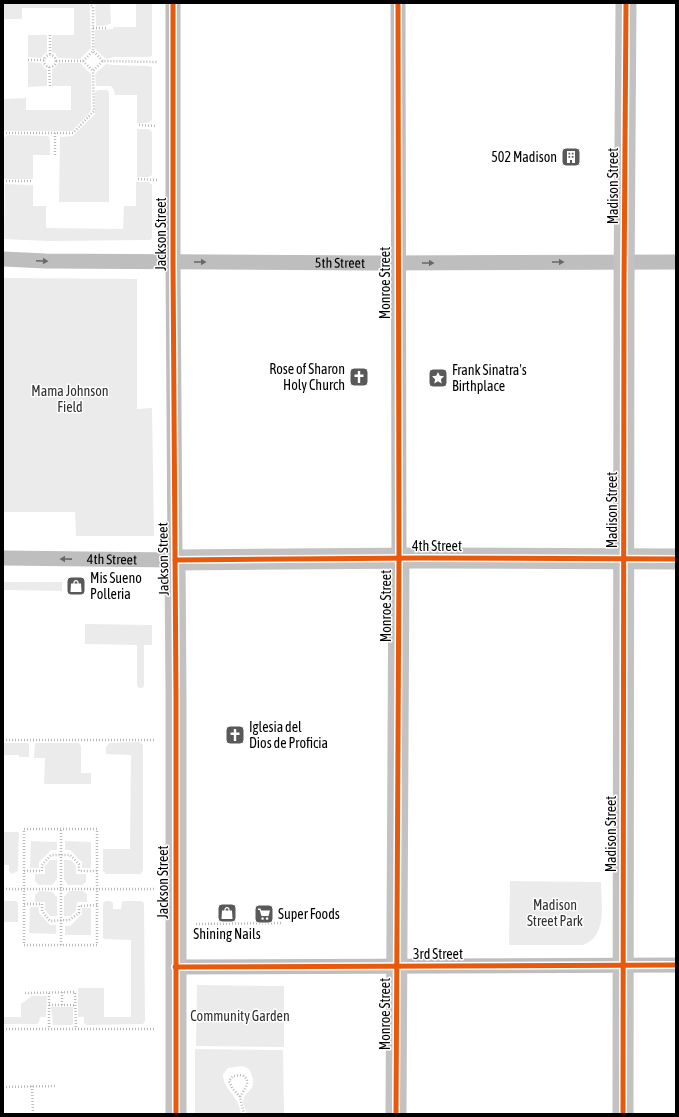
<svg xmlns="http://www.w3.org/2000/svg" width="679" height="1117" font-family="'Asap Condensed',sans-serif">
<rect width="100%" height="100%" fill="#fff"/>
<g fill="#ebebeb">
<path d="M3,3H87L90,6L91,48L80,59L58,58L55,53L52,52V35H74V8H22V19H3Z"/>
<path d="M93,3H110L111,24H108V25L96,26L95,5Z"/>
<path d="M136,3H152V56L149,57H114L106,59L94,48L95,30L113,29V27H136Z"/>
<path d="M28,35H47V52L41,58L28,57Z"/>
<path d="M28,62L41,63L44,68L47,69V86L28,87Z"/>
<path d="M58,63H80L91,74V111L72,131H5L3,129V99L26,98V110H71V86H52V69L55,68Z"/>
<path d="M106,64L113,65L148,66L152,67V120L148,123H137V95H115L114,90L111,86H96L95,74Z"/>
<path d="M98,90H107L109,92V202H59L60,137L73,136L95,114V92Z"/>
<path d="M137,129H149L152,132V175L149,177H137Z"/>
<path d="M7,135L48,136L50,139V155H33V179H6L4,178V138Z"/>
<path d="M136,182H149L152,185V238L150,240L47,241L4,239L5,184L33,185V206H46V228L123,229L124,206H136Z"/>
<path d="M3,278L137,279V409L152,408L154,536H76L75,512H3Z"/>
<path d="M3,582H62V591L3,590Z"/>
<path d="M85,624L152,625V645H144V686L142,688H139L137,685V645L85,644Z"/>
<path d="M140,742L143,745V870L141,874H106L103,871V849H130L131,755L106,754V747L109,743Z"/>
<path d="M3,743H28L29,745V757H19V755H3Z"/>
<path d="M35,743H79L81,746V773H91V784H44L45,758H34Z"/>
<path d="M3,832H19L18,871L12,874L9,871V865H3Z"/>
<path d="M31,841L57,842V850H51L39,862V868H30Z"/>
<path d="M65,841L91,842V868H82V862L70,850H65Z"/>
<path d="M50,860H57V879L52,885H39L35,881V874H45V866Z"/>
<path d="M64,860H71L76,866V874H86V882L82,885H68L64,879Z"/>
<path d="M510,881L601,882C601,903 608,936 583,945H509Z"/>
<path d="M39,891L52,892L57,897V916H50L45,910V902H35V895Z"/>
<path d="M69,891H83L87,894V902H77L76,910L71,916H64V897Z"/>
<path d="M3,901H16L18,903V922H3Z"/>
<path d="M105,901H110L113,903V909H121L122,901H141L144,903L145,1021L143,1024L86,1025L84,1023V1017H78V988H104V1017H131V940L103,939V903Z"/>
<path d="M30,907H39V913L50,925H56V934L29,933Z"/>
<path d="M82,908H91V935H65V926H70L82,914Z"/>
<path d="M197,985L284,986V1047L196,1046Z"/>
<path d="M32,996H47L46,1017H40L39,1022L37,1024H3V1017H21V1004Z"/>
<path d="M51,1007H73V1024L72,1025H53Z"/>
<path d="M195,1049L283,1050L284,1114H246C247,1109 243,1106 243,1102C244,1089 261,1091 249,1069L243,1066L228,1068L223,1074C223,1090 239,1095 241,1114H195Z"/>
</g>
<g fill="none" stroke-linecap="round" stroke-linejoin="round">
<g stroke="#b9b9b9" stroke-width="2.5" stroke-dasharray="1 2" stroke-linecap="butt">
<path d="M89,3L93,7V51"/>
<path d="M93,28H108"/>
<path d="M50,35V55"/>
<circle cx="50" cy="61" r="6"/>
<path d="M28,60H44"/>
<path d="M56,61H83L93,71"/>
<path d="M83,61L93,51L103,61"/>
<path d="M49,67L50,86"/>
<path d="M139,125L156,126"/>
<path d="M3,133H73L94,111L93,71L103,61L157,62"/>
<path d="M55,155V133"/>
<path d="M138,179L157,180"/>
<path d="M3,181H33"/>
<path d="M3,740H156"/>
<rect x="24" y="829" width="73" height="116"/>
<path d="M24,871H42V865L51,855H70L79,864V871H97"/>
<path d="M3,889H156"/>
<path d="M24,904H42V911L50,921L69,920L79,913V906L97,905"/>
<path d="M196,924L283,923"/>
<path d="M61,945V829"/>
<path d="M62,992V1005"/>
<path d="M25,993L75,992L76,1029"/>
<path d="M49,993V1029"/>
<path d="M49,1005H76"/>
<path d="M3,1029H156"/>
<path d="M32,1086L33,1114"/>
<path d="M3,1087L56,1086"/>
<path d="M240,1097C244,1089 253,1081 242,1075L233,1076L229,1081L232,1088L240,1097L244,1114"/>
</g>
<g stroke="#bebebe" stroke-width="15">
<path d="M398,3L399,558"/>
<path id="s1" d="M3,259L46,261L375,263L676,262"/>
<path id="s2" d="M3,558L175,560L173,262V3"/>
<path d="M175,967L676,965"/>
</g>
<g stroke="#c2c2c2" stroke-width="21">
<path d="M176,1114V697L175,560L420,558L676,559"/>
<path d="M396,1114L399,558"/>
<path d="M623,1114L624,287L626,3"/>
</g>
<g stroke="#fff" stroke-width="8">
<g id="cycleway">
<path d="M173,3V262L176,697V1114"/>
<path d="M175,560L420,558L676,559"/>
<path d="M175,967L676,965"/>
<path d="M396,1114L399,558L398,3"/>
<path d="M623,1114L624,287L626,3"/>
</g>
</g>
<use href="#cycleway" stroke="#e8590c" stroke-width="5"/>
</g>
<defs><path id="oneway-solid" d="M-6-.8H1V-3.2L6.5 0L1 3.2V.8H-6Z"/></defs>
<g fill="#686868">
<use href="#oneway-solid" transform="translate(42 261) rotate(2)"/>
<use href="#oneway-solid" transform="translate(200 262)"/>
<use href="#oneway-solid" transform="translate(558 262)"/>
<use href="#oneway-solid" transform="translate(428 263)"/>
<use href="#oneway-solid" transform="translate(66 559) rotate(-179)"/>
</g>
<defs>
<g id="building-square" transform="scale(1)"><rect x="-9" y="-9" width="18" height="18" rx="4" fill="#595959" stroke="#fff"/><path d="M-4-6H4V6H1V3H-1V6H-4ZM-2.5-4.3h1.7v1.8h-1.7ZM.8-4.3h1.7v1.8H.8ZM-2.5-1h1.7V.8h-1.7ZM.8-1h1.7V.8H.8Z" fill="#fff"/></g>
<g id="church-square" transform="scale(1)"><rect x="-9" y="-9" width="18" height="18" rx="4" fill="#595959" stroke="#fff"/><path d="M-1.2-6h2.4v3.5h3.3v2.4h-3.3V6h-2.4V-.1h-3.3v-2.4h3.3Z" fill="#fff"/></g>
<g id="sight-square" transform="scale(1)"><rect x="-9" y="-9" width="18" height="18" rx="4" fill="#595959" stroke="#fff"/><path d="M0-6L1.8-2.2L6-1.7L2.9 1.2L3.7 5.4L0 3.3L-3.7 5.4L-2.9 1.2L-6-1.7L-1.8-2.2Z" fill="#fff"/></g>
<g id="shop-square" transform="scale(1)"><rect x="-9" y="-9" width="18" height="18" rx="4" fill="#595959" stroke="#fff"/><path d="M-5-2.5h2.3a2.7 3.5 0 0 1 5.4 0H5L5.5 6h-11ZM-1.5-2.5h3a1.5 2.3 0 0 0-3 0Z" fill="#fff"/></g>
<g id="supermarket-square" transform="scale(1)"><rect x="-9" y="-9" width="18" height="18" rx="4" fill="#595959" stroke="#fff"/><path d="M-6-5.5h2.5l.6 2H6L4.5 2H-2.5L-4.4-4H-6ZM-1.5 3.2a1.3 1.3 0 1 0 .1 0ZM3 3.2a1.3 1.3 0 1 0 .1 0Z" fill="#fff"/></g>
</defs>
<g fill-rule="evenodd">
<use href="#building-square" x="571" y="157"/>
<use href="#church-square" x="359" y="377"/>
<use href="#sight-square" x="438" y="378"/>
<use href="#shop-square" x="76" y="586"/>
<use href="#church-square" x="235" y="735"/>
<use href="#shop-square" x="227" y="913"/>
<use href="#supermarket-square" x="264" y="914"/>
</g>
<g text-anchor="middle" stroke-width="3" stroke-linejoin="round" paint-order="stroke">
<g font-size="14" fill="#000" stroke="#fff" text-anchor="start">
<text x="557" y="162" text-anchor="end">502 Madison</text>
<text x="345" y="374" text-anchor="end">Rose of Sharon<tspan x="345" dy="16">Holy Church</tspan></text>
<text x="452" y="375">Frank Sinatra's<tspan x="452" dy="16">Birthplace</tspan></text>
<text x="90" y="583">Mis Sueno<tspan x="90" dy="16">Polleria</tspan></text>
<text x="249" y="732">Iglesia del<tspan x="249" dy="16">Dios de Proficia</tspan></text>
<text x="278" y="919">Super Foods</text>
<text x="227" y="939" text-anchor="middle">Shining Nails</text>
</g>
<g font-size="14" fill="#000" stroke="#fff">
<text transform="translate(613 186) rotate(-90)" y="5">Madison Street</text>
<text transform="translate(161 234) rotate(-90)" y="5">Jackson Street</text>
<text dy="5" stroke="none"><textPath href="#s1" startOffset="337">5th Street</textPath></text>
<text transform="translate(385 283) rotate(-90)" y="5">Monroe Street</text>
<text transform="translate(612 510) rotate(-90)" y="5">Madison Street</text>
<text x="437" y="551">4th Street</text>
<text dy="5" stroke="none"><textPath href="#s2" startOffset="109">4th Street</textPath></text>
<text transform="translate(163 559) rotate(-91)" y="5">Jackson Street</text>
<text transform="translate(386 606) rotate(-90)" y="5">Monroe Street</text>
<text transform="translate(611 834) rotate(-90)" y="5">Madison Street</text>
<text transform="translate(163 882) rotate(-90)" y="5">Jackson Street</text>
<text x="438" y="959">3rd Street</text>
<text transform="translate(385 1014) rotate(-90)" y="5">Monroe Street</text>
</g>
<g font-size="14" fill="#313131" stroke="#fff">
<text x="70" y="396">Mama Johnson<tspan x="70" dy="16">Field</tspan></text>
<text x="555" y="910">Madison<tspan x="555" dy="16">Street Park</tspan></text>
<text x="240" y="1021">Community Garden</text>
</g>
</g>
<rect width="679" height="1117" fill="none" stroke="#000000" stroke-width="8"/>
</svg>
